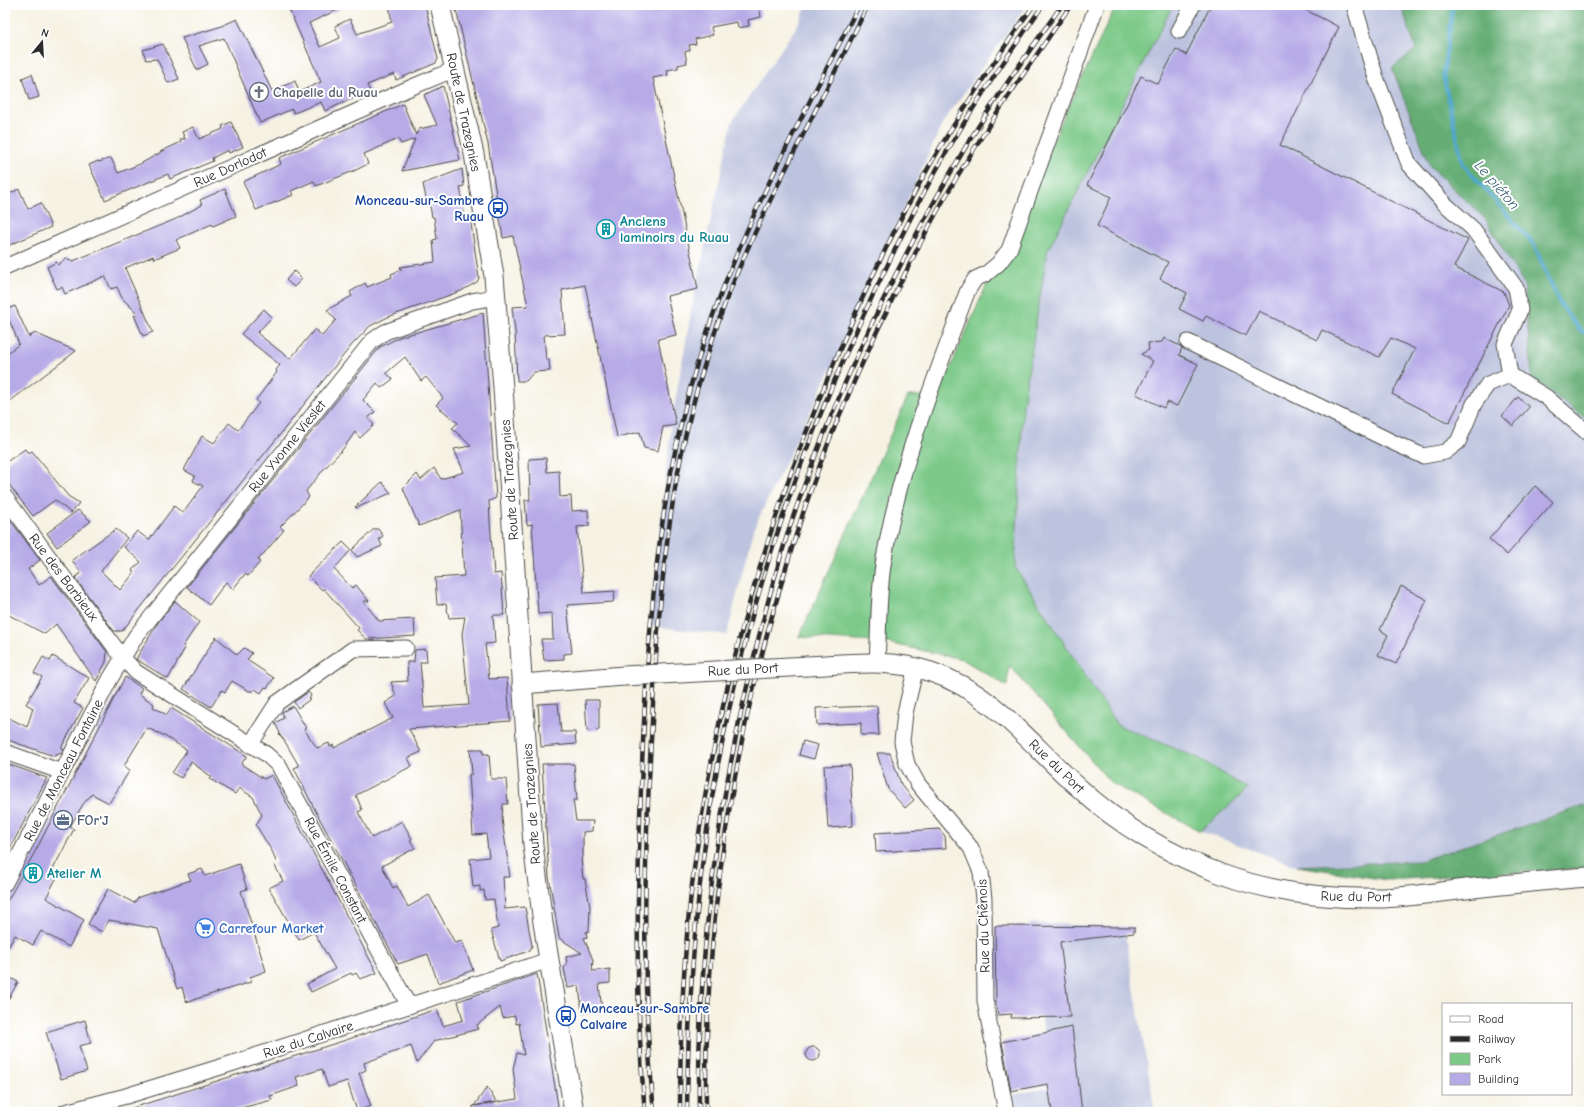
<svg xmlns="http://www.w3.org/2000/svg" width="1594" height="1117" font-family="'Comic Neue',sans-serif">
<rect width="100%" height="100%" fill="#fff"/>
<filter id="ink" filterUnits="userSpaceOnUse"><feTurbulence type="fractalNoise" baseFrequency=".025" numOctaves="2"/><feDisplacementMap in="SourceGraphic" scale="8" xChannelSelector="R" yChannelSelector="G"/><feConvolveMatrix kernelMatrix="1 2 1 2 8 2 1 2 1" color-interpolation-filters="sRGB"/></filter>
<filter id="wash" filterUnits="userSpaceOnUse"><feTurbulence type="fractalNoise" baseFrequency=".012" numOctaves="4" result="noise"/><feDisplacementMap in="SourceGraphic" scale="16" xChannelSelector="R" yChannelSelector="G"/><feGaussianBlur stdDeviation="0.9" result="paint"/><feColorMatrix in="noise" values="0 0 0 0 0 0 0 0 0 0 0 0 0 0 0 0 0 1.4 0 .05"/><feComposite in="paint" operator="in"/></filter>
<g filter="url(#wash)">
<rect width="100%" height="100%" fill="#f6f2e3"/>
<g fill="#bcc3de">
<path d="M807,5H1027L943,122L832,367L753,530L727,635L650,626L671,425L692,307L732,122L797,26Z"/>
<path d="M1173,5H1401L1416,49L1392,68L1430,166L1486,220L1524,285L1532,378L1589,421V804L1420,861L1297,866L1200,831L1248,789L1198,758L1117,725L1012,563L1023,405L1047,252Z"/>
<path d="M1029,923L1124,927L1155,1112H1007L1003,1097L1051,1087Z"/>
</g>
<path fill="#7cc988" stroke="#547a5a" d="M1116,5H1173L1047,252L1023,405L1015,567L1117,725L1198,758L1248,789L1200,831L1111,783L1009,665L1007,686L962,659L888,643L799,637L908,396H938L996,263Z"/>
<g fill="#65ad74" stroke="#486c50">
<path d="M1401,5H1589V421L1532,378L1524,285L1486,220L1430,166L1392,68L1416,49Z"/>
<path d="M1589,804V868L1387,880L1297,866L1420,861Z"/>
</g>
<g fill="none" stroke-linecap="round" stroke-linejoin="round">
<path stroke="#50a7cd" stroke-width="4" d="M1453,5L1443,75L1463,164L1534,245L1560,304L1580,330L1589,335"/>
</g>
<g id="blocks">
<g fill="#b6aae7">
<path d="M287,5H348L309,23L320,47L340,38L335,26L350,19L357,34L392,22L389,5H425L438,59L436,63L396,80L394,74L367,85L370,91L325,111L321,102L294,113L292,109L260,123L224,38L199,46L208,64L197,70L182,38L219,27L237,19L272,91L295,81L299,92L321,82Z"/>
<path d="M455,5H759L761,17L748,20L749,26L738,28L737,22L711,27L713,35L695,39L696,44L689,45L690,50L685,52L687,63L678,65V68L667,70L668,75L653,78L698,289L667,296L676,335L658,339L676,425L663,427L658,451L644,448L640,432L617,437L585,285L562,290L565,334L544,335L546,360H549L550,371L534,372L526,381H517L515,331L512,307L528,306L513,236L503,238L488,144Z"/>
<path d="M1211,5H1296L1339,27L1280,145L1468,240L1454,267L1504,292L1509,305L1449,423L1392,394L1415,349L1391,338L1379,357L1322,330L1317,340L1259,311L1246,336L1206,316L1203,321L1179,309L1187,293L1160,279L1168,262L1097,226L1111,197L1087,185L1141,76L1158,84L1176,49L1186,55Z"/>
<path d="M163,44L179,79L168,83L157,59L146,60L143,50Z"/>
<path d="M32,74L39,97L29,100L22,78Z"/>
<path d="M443,86L460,160L402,171L415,139L401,144L398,139L364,154L368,164L356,170L316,186L314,181L291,191L293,195L256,210L243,182L281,164L279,158L403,104L416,135L419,129L437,125L424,95Z"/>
<path d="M231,122L243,147L229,153L228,150L212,158L213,161L170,179L168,174L105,200L89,165L98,161L99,162L111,158L118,173L140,164L160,153V152L181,142L180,139H185L182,132L193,127L199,139L223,129L222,126Z"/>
<path d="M462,169L464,186L460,187L465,217H470L479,278L477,282L461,291L388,317L370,326L351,346L122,631H114L75,578L81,573L72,560L116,529L127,538L101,571L120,590L134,573L132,570L141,562L124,547L137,531L149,540L174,506L183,513L203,486L193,481L195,476L184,470L202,436L214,443L229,423L238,430L259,403L256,400L277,372L276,370L280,365L241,334L264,309L272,317L257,333L290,359L315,329L322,336L336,320L327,310L352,296L350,292L365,283L367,287L392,277L391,274L401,270L400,267L435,262L433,240L437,239L434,217H432L430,206L427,203L423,184Z"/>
<path d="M19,189L28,209L41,203L51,227L5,247V196Z"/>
<path d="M225,189L236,216L213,226L212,224L176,240L180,248L154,259L153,256L125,268L153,332L143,336L134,315L138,314L122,298L117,287L111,289L105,276L65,294L62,287L57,289L47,267L57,262L58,265L66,258L73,261L176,219L202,205L200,200Z"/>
<path d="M294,271L302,279L294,287L286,280Z"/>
<path d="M15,306L29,337L35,333L76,351L5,405V355L19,344L5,310Z"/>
<path d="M483,313L496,498L489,501L490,521L494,574L501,573L504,615H493L495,643L485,644L489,679L507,678L510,721L409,729L421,752L408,758L412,766L356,795L362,810L358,812L372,838L402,821L412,839L410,840L415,848L382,866L393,888L397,886L408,907L429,895L455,943L462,941L473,970L438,983L428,954L398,964L315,810L294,768L299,766L284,740L279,734L280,733L275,723L284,718L282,712L293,706L306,728L304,729L317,748L329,743L330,747L333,745L334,748L393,718L385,703L396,696L391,682L408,681L407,662H414L415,650L426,649L427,662H420L424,708L469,705L462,634L465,617L449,618L446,604L437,605L435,578L464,576L460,510L419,526L403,488L417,474L421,480L434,468L441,479L464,472L454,449L471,446L452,428L458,423L436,405L443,398L426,377L421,381L405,357L386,373L393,379L381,388L377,383L363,400L375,412L368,418L374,425L360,438L355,432L343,449L324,469L306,491L309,497L280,527L284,530L258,560L260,562L248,576L245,574L233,589L226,582L209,605L187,587L380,347L400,337Z"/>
<path d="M1164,338L1180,346L1182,348L1179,355L1198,364L1177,406L1167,402L1164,408L1136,394L1153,361L1141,354L1149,350L1148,343L1162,342Z"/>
<path d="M1518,397L1529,407L1513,426L1502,416Z"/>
<path d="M25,449L28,453L32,451L68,496L79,503L71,513L55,500L33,516L13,490L5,479V463Z"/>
<path d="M546,458L547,472L559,471L560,497L571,496L572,511L588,510L589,526L577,527L584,593L615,591L613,602L567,605L572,653L564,654V659L544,660L541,639H553L552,613L538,614L532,524L527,525L525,500H530L529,459Z"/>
<path d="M382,482L391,493L356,508L355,507Z"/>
<path d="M1535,486L1553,502L1507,555L1489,539Z"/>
<path d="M78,510L91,521L57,547L47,533Z"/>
<path d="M5,513L40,560L28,569L39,585L51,576L107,652L106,662L96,681L56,624L45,634L5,613Z"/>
<path d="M374,529H378L383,536L379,539L382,546L357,557L352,550Z"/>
<path d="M343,542L351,550L334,569L352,588L356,585L369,601H363L379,621L414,619L415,636L366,639L357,630L359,628L324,589L322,590L308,576Z"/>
<path d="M1401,586L1427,600L1396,664L1378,655L1388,635L1380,630Z"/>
<path d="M175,601L199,622L183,646L185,648L168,679L136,659L159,621Z"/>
<path d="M216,637L237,655L244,648L252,653L247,660L274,678L267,688L265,687L261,693L255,689L253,691H249L232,681L225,692L222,690L211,707L183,689Z"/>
<path d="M53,656L89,678L74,703L83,708L61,748L64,749L62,753L54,756L5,739V716L27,727L33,708L26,704L42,677L34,673L43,657L50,661Z"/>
<path d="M125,677L142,688L139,694L154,704L153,707L167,715L171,708L247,756L241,764L264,779L272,775L377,973L360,979L356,973L352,975L351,973L311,992L307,984L335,969L314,932L299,940L269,888L283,881L274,864L276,862L273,853L256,825L262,815L253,797L239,788L235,794L210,779L212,777L191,762L181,778L172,773L187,750L161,734L147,728L124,766L130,770L109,803L92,794L83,804L70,827L74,829L52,871L58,875L46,898L84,920L69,947L41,931L33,945L15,935L5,953V905L36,850Z"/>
<path d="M308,692L311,695L309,700L298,708L294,702Z"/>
<path d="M585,700H599V730L587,731Z"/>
<path d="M558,703L561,732H575L576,744L541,747L538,704Z"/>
<path d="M877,706L879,735H861V723L817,725L816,708Z"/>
<path d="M803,741L818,745L814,759L799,755Z"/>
<path d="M470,749H483V754H489L491,779H506L508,804H503L502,819L510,877H503L505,909L525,907L532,946L529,951L500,961L491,930L498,928L494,899L485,900L484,890L480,891V886L473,887L470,859L489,857L486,834L473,835L469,774H472Z"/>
<path d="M877,753H890L901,784L914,800L905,808L888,789Z"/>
<path d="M5,763L47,778L5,858Z"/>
<path d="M542,764H574L577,800H573L576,821H593L592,831L583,832V858H581L583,879H585L590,907L589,931L586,932L587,937L584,938L593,960L592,971L610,969V983L599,984L602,1011L582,1013L579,986L568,988L564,968L567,964L566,957L582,953L559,938L549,877Z"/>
<path d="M850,765L853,826L828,828L824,766Z"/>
<path d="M939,829L945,836L946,848L876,852L875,833Z"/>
<path d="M239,864L247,889L241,891L266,971L250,977L251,982L186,1002L182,987L177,989L158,929L109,920L102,932L88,924L108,889L134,903L139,897L191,880L188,874L202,869L205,876Z"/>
<path d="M995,926L1134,927V933L1060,942L1070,1017L1011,1018L1012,1014L998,1015L997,1007H996Z"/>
<path d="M537,974L559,1112H473V1106L517,1099L513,1069L517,1053L524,1055L519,1023L516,1024L515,1016L503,1018L500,1007L477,1025L478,1029L434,1041L417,1063L411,1046L364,1063L366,1070L359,1073L371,1106L357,1111L347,1081L328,1087L322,1069L296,1077L299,1086L270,1096L272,1100L226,1112H126V1110L349,1039L437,1009L443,1026L463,1020L458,1001Z"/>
<path d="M5,975L18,982L5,1005Z"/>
<path d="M85,1020L91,1043L79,1046L87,1071L61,1079L46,1032Z"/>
<path d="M1072,1027L1082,1112H1052L1048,1084L1011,1091L1002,1042Z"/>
<circle cx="813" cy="1054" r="7"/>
<path d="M487,1087L496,1102L474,1106Z"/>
</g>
</g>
</g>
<g filter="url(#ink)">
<use href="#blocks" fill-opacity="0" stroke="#494947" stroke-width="1"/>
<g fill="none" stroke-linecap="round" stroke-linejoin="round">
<g stroke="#494947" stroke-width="17">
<g id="minor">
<path d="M1354,5L1376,78L1409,164L1445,204L1473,229L1516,288L1520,310L1505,344L1510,375"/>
<path d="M1179,31L1193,5"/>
<path d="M5,267L412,87L455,69"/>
<path d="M1188,342L1392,442L1423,456L1445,452L1458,442L1474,404L1488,384L1510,375L1546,397L1589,434"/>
<path d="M5,497L122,657L136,672L266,754L279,766L409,1006"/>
<path d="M877,663C879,629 878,593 884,559C899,468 935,377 968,290L975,279L986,274L998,264L1009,250L1097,5"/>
<path d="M916,667L905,713L902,742L907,764L918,784L971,848L981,872L984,899L985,1001L1006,1112"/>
<path d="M250,745L277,703L353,649L406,648"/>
<path d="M5,752L62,772"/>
<path d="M5,883L110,679L136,636L372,341L385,332L472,301L496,297"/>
<path d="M65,1112L126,1096L227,1065L549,960"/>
</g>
</g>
<g stroke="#494947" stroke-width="21">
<g id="major">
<path d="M440,5L474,154L494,276L503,388L533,845L543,923L574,1112"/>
<path d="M808,666C849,664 891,658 931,672C993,692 1031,745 1078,787C1120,826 1170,855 1224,875C1274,893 1331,899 1384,898C1408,897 1433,893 1457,890C1501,885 1545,880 1589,877"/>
<path d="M522,684L624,676"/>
</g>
</g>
<use href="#minor" stroke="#fff" stroke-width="15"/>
<use href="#major" stroke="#fff" stroke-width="19"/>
<g stroke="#2b2b2b" stroke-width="4.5">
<g id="rail">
<path d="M645,1112C635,1005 637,897 641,789C647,630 658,469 712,318C750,210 807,108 859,5"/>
<path d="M654,1112C642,995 644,877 650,760C655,659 661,556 681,456C690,411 703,367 718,323C741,256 774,192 806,129C827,88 848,46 868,5"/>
<path d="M680,1112C680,1039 683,965 691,893C713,705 763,530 837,356C870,278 907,200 952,128C978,86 1005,45 1034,5"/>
<path d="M687,1112C688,1011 694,910 710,810C740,621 803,435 888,264C909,220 932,175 958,133C984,89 1014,47 1043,5"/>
<path d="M699,1112C697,963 716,814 751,669C763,619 776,569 792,520C837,389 897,262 968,143C997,95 1030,50 1062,5"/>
<path d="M706,1112C704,930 732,746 785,571C800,520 817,469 838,419C864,357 893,296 924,236C966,155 1019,80 1071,5"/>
</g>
</g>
<use href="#rail" stroke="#fff" stroke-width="3" stroke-dasharray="9" stroke-linecap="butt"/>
<g stroke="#494947" stroke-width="21" stroke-linecap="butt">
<path id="major-bridge" d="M624,676L808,666"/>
</g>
<use href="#major-bridge" stroke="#fff" stroke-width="19"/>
</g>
</g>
<defs>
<g id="church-ring" transform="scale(1)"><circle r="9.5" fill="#fff" stroke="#6b7280" stroke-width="1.5"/><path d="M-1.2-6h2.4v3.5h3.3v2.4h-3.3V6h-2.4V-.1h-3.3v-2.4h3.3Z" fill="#6b7280"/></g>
<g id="bus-ring" transform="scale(1)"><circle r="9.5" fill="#fff" stroke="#1a4fb4" stroke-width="1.5"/><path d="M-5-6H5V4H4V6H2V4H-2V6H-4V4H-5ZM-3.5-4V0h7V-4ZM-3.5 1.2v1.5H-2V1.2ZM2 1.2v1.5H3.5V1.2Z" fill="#1a4fb4"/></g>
<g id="building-ring" transform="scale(1)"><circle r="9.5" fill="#fff" stroke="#0f9aa8" stroke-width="1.5"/><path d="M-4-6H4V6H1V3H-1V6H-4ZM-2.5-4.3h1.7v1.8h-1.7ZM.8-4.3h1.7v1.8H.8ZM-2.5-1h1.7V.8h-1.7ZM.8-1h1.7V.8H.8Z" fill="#0f9aa8"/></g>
<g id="office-ring" transform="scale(1)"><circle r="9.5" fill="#fff" stroke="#5c6f8a" stroke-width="1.5"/><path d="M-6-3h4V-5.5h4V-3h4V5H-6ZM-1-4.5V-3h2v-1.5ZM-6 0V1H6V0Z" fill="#5c6f8a"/></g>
<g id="supermarket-ring" transform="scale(1)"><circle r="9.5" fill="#fff" stroke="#3f7fe0" stroke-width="1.5"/><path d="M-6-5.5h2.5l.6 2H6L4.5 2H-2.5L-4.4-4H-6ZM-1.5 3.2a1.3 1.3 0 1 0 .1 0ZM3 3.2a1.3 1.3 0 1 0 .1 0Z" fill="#3f7fe0"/></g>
</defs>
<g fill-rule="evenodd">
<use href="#church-ring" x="259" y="92"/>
<use href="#bus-ring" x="498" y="208"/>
<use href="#building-ring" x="606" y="229"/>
<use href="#office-ring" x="63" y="820"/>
<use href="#building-ring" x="33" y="873"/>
<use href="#supermarket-ring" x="205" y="928"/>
<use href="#bus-ring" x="566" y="1016"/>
</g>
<g text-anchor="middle" stroke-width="4" stroke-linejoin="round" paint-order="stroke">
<g font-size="14" font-weight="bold" fill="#5b616d" stroke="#fff" text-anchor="start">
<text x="273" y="97">Chapelle du Ruau</text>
</g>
<g font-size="14" fill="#2b2b2b" stroke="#fff">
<text transform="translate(464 112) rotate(78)" y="5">Route de Trazegnies</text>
<text transform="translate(230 167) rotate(-24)" y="5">Rue Dorlodot</text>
<text transform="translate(287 446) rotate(-51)" y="5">Rue Yvonne Vieslet</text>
<text transform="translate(509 480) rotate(-94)" y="5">Route de Trazegnies</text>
<text transform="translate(64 577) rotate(53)" y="5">Rue des Barbieux</text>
<text transform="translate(743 669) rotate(-3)" y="5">Rue du Port</text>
<text transform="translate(1057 766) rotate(44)" y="5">Rue du Port</text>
<text transform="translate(63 770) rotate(-63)" y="5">Rue de Monceau Fontaine</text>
<text transform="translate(531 804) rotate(-94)" y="5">Route de Trazegnies</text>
<text transform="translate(336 870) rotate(62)" y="5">Rue Émile Constant</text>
<text transform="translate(1356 896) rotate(1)" y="5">Rue du Port</text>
<text transform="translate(983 926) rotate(-92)" y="5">Rue du Chênois</text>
<text transform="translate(308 1039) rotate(-18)" y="5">Rue du Calvaire</text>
</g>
<g font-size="14" font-weight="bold" fill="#164399" stroke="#fff" text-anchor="end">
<text x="484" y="205">Monceau-sur-Sambre<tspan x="484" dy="16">Ruau</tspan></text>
<text x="580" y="1013" text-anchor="start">Monceau-sur-Sambre<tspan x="580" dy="16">Calvaire</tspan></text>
</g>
<g font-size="14" font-weight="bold" fill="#0d838f" stroke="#fff" text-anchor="start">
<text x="620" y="226">Anciens<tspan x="620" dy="16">laminoirs du Ruau</tspan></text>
<text x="47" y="878">Atelier M</text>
</g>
<g font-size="14" font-weight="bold" fill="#4e5e75" stroke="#fff" text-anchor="start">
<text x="77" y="825">FOr'J</text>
</g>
<g font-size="14" font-weight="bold" fill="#366cbe" stroke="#fff" text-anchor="start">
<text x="219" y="933">Carrefour Market</text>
</g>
<g font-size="15" font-style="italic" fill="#3c6374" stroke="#fff">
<text transform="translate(1497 185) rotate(49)" y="5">Le piéton</text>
</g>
</g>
<rect width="1594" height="1117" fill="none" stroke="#fff" stroke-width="20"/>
<rect x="1442" y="1003" width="130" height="92" fill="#ffffff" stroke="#aaaaaa"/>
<rect x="1450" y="1016" width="20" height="6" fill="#ffffff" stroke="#aaaaaa"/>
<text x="1478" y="1023" font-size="12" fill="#2b2b2b">Road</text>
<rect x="1450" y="1036" width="20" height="6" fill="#2b2b2b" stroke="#aaaaaa"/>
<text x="1478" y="1043" font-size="12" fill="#2b2b2b">Railway</text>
<rect x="1450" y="1053" width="20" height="12" fill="#7cc988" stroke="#aaaaaa"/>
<text x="1478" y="1063" font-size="12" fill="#2b2b2b">Park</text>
<rect x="1450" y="1073" width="20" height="12" fill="#b6aae7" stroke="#aaaaaa"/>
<text x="1478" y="1083" font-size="12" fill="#2b2b2b">Building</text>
<g transform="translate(42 42) rotate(18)" stroke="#ffffff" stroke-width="3" paint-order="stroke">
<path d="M0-3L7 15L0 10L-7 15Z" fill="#2b2b2b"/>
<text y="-6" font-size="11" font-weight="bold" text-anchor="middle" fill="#2b2b2b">N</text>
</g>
</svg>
